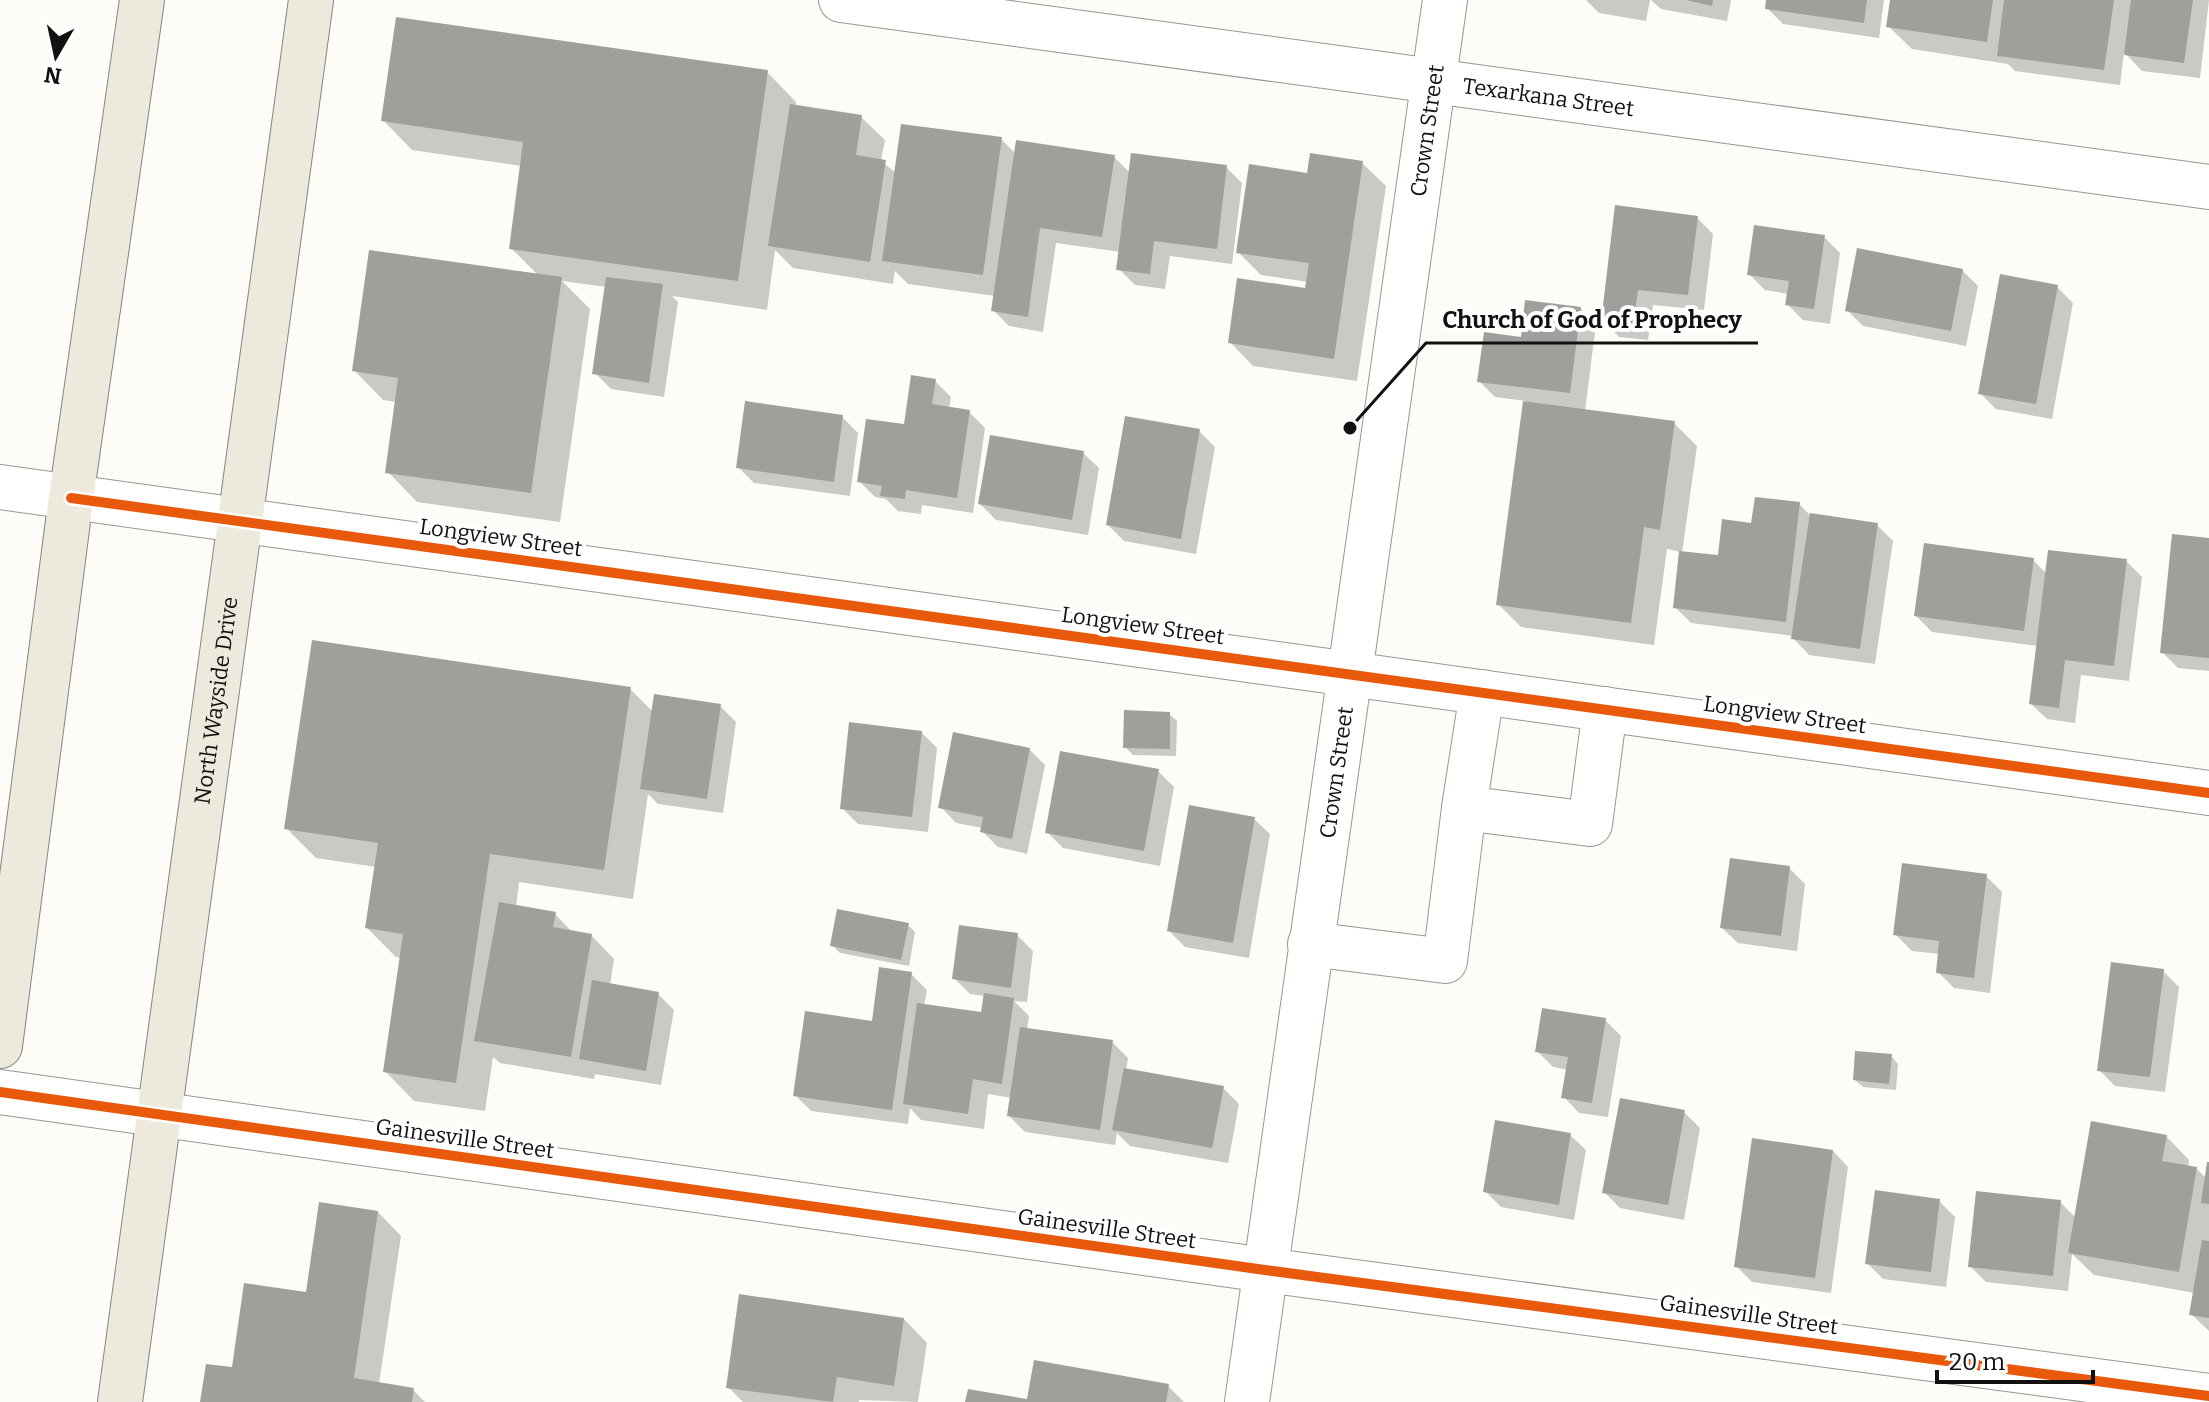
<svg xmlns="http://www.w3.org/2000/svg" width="2209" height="1402" font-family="Bitter,serif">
<rect width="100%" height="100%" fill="#fdfcf7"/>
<g fill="#0003">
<path d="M1586,0H1650L1646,21L1599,13Z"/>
<path d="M1651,0H1731L1727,21L1661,9Z"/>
<path d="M1768,0H1884L1879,38L1783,24L1767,8Z"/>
<path d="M1892,0H2209L2200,78L2142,71L2124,52L2120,85L2015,71L2008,64L1912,49L1888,26Z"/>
<path d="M767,72L796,102V107L861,117L885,140L881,161L896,173L1001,139L1016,154L1114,157L1131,174L1226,167L1242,183L1232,264L1170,256L1165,289L1135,285L1119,269L1121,252L1056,243L1043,332L1009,326L993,310L995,296L908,284L895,271L893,284L793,268L775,250L767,310L672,296L678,302L664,397L611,389L595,373L607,287L562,281L590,309L560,522L417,502L388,472L397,402L383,400L354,370L539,276L511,248L522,166L412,150L383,120Z"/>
<path d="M1362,163L1386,186L1357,381L1253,366L1230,342L1307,290L1308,282L1261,275L1238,252L1309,176Z"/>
<path d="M1697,218L1713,234L1704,310L1653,305L1648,340L1619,337L1603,321Z"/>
<path d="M1824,237L1840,253L1830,324L1803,320L1787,304L1789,294L1765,290L1749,274Z"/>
<path d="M1962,270L1978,286L1966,346L1863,326L1847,310Z"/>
<path d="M2057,287L2073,303L2052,419L1996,409L1980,393Z"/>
<path d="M1580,308L1596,324L1585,411L1674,423L1697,446L1682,553L1720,558L1753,525L1799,504L1810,515L1877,525L1893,541L1875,664L1809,655L1794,639V636L1691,623L1675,607L1681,552L1667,549L1654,645L1521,627L1498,604L1526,401L1495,397L1479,381L1522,339Z"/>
<path d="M935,381L951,397L949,408L969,412L985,428L973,513L922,505L921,514L898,511L886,499L875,497L859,481L906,426Z"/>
<path d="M842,417L858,433L850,496L754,483L738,467Z"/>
<path d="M1199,431L1215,447L1196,554L1124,541L1108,525Z"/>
<path d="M1083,453L1099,468L1088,535L996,520L980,504Z"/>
<path d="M2209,540V671L2178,668L2162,652Z"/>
<path d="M2033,560L2047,574L2126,561L2142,577L2129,681L2081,675L2075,723L2047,719L2031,704L2038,646L1932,632L1916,616Z"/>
<path d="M630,689L653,712L720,706L736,722L723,813L658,804L648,794L633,899L519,882L516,907L555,914L573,933L591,935L614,959L610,985L658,994L674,1010L661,1085L595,1074L594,1079L500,1063L493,1057L485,1111L414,1101L385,1071L402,958L396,957L367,928L376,867L316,858L287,829Z"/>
<path d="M1169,714L1177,721L1176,756L1133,755L1125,747Z"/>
<path d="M921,732L937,748L928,832L858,824L842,808Z"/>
<path d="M1029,749L1045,765L1027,854L998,847L982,831L983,828L956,823L941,807Z"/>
<path d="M1158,771L1174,787L1160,866L1063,848L1047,832Z"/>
<path d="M1254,819L1270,834L1249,958L1185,947L1169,931Z"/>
<path d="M1789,868L1805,884L1797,951L1738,943L1722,928Z"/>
<path d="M1986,876L2002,892L1990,993L1954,988L1938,972L1940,954L1912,951L1896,935Z"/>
<path d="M908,925L915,932L909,966L840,953L832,945Z"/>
<path d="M1017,935L1033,951L1027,1002L1014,1001L1029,1016L1027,1030L1112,1042L1128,1058L1126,1070L1223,1088L1239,1104L1228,1163L1130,1146L1117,1133L1115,1145L1025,1132L1009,1116L1012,1098L988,1094L984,1129L921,1120L910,1108L908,1124L811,1111L795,1095L873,1023L911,974L927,990L924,1006L982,1014L985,996L970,994L954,978Z"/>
<path d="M2163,971L2179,987L2165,1092L2115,1086L2099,1070Z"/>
<path d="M1605,1020L1621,1036L1608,1117L1579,1113L1564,1097L1568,1070L1553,1067L1537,1051Z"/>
<path d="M1891,1056L1898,1064L1896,1090L1863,1087L1855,1080Z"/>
<path d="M1684,1112L1700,1128L1684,1220L1620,1208L1604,1192Z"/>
<path d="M1570,1135L1586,1150L1574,1220L1501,1207L1485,1191Z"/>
<path d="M2166,1136L2189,1160L2188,1167L2196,1168L2207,1179L2209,1164V1331L2191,1314L2195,1293L2094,1275L2072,1254L2068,1291L1986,1282L1970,1266L2060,1202L2076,1218Z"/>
<path d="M1833,1151L1848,1167L1831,1293L1752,1282L1736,1266Z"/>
<path d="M1939,1201L1955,1217L1946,1287L1883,1279L1867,1263Z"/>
<path d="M378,1212L401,1236L379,1384L413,1390L425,1402H202L308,1294Z"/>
<path d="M904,1319L927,1343L918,1402L859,1400V1402H743L728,1387Z"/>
<path d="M1168,1386L1184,1402H967H1028Z"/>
</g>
<g fill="#a19f9c">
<path d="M1686,0H1713L1712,6Z"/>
<path d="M1766,0H1867L1864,23L1765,9Z"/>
<path d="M1890,0H1993L1987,42L1886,27Z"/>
<path d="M2004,0H2114L2104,70L1997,56Z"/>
<path d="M2131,0H2193L2184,63L2124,55Z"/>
<path d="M396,17L768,70L738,281L509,249L523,142L381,121Z"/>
<path d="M790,104L862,115L856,155L886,160L870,262L768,246Z"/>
<path d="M901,124L1002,137L983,275L882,261Z"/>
<path d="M1016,140L1115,155L1102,237L1040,228L1028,317L991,311Z"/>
<path d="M1131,153L1227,165L1217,249L1154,241L1150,274L1116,270Z"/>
<path d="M1310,153L1363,161L1334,359L1228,343L1237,278L1305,288L1309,263L1236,253L1249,164L1307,173Z"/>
<path d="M1615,205L1698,216L1688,295L1638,290L1633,325L1601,322Z"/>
<path d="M1754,225L1825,235L1814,309L1785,305L1789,281L1747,275Z"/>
<path d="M1857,248L1963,269L1951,331L1845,311Z"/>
<path d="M369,250L562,277L531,493L385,473L398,378L352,371Z"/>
<path d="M2000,274L2058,285L2036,404L1978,394Z"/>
<path d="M606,277L663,284L649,383L592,374Z"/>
<path d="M1525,300L1581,307L1570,393L1477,382L1484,332L1521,337Z"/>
<path d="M911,375L936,379L932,404L970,410L957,498L906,490L905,499L880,496L882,486L857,482L866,419L904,424Z"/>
<path d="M745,401L843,415L834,482L736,468Z"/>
<path d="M1523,401L1675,421L1660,530L1644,527L1631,623L1496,605Z"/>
<path d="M1125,416L1200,429L1181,539L1106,525Z"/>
<path d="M990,435L1084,451L1072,520L978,504Z"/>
<path d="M1755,497L1800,502L1786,622L1673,608L1679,551L1718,555L1722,519L1751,523Z"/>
<path d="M1810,513L1878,523L1860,649L1791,639Z"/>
<path d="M2172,534L2209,538V658L2160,653Z"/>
<path d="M1924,543L2034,558L2024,631L1914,616Z"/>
<path d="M2048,550L2127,559L2114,666L2065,660L2059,708L2029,704Z"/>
<path d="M312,640L631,687L604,870L490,854L456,1083L383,1072L403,934L365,928L378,843L284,829Z"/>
<path d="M654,694L721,704L707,799L640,789Z"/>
<path d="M1124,710L1170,712V749L1123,748Z"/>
<path d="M849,722L922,731L912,817L840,809Z"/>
<path d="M953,732L1030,748L1012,839L980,832L983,817L938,808Z"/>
<path d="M1060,751L1159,769L1144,851L1045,833Z"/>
<path d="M1189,805L1255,817L1233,943L1167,931Z"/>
<path d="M1730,858L1790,866L1781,936L1720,928Z"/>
<path d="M1902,863L1987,874L1974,978L1936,973L1939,941L1893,935Z"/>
<path d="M499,902L556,912L553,927L592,934L571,1057L474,1041Z"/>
<path d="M837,909L909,923L901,960L830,946Z"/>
<path d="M959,925L1018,933L1011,988L952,979Z"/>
<path d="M2111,962L2164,969L2150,1077L2097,1071Z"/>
<path d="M879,967L912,972L892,1110L793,1096L805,1011L872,1021Z"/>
<path d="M592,980L659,992L646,1071L579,1059Z"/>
<path d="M984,993L1014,998L1002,1084L973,1079L968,1114L903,1104L917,1003L981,1012Z"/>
<path d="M1542,1008L1606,1018L1592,1103L1561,1098L1568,1057L1535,1052Z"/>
<path d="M1020,1027L1113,1040L1100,1130L1007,1116Z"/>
<path d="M1855,1051L1892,1054L1889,1084L1853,1080Z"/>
<path d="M1124,1068L1224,1086L1212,1148L1112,1130Z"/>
<path d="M1620,1098L1685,1110L1668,1205L1602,1193Z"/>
<path d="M1495,1120L1571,1133L1559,1205L1483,1192Z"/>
<path d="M2091,1121L2167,1135L2162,1161L2197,1167L2179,1272L2068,1253Z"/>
<path d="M1752,1138L1833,1150L1815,1278L1734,1267Z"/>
<path d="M2207,1162H2209V1204L2201,1203Z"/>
<path d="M1875,1190L1940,1199L1931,1272L1865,1264Z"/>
<path d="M1976,1191L2061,1200L2053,1276L1968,1267Z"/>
<path d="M319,1202L378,1211L354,1378L414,1388L412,1402H200L206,1364L232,1367L244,1283L306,1292Z"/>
<path d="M2202,1240L2209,1241V1318L2189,1315Z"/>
<path d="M739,1294L904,1318L894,1386L837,1377L833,1402L726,1388Z"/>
<path d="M1034,1360L1169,1384L1166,1402H965L968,1389L1027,1399Z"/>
</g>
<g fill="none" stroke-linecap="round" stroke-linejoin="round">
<g stroke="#979795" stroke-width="46">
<g id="minor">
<path id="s1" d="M841,0L2209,187"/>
<path d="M0,487L2209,793"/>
<path d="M1482,692L1464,808L1590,824L1605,709"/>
<path d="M1310,944L1445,961L1464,808"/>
<path d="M0,1092L1265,1270L2209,1396"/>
<path id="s2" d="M1247,1402L1445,0"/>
</g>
</g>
<g stroke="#858482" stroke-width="46">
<g id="major">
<path d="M0,1046L71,498L142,0"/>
<path id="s3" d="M120,1402L311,0"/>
</g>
</g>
<use href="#minor" stroke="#fffffe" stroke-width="44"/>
<use href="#major" stroke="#ede9dc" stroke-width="44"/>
<g stroke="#fff" stroke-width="15">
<g id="cycleway">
<path d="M71,498L2209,793"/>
<path d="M0,1092L1265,1270L2209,1396"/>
</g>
</g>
<use href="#cycleway" stroke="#e8590c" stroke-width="10"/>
</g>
<g text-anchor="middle" stroke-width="8" stroke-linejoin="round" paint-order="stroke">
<g font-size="22" fill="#111" stroke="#fff">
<text dy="8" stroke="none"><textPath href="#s1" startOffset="714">Texarkana Street</textPath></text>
<text dy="8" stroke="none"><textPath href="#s2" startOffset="1284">Crown Street</textPath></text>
<text transform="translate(501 537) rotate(8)" y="8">Longview Street</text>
<text transform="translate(1143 625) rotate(8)" y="8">Longview Street</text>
<text dy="8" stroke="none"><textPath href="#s3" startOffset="708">North Wayside Drive</textPath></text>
<text transform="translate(1785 714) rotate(8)" y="8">Longview Street</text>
<text dy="8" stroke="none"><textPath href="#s2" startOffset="636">Crown Street</textPath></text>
<text transform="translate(465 1138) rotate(8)" y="8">Gainesville Street</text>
<text transform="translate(1107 1228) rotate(8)" y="8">Gainesville Street</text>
<text transform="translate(1749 1314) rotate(8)" y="8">Gainesville Street</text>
</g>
</g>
<path fill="none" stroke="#111" stroke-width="3" d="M1350 428L1426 343H1758"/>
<circle fill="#111" stroke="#fff" stroke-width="3" cx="1350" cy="428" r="8"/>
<g font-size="24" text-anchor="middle" font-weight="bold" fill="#111" stroke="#fff" stroke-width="8" stroke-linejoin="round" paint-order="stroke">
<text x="1592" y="328">Church of God of Prophecy</text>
</g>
<g transform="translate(56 56) rotate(189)" stroke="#ffffff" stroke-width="6" paint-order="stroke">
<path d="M0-6L14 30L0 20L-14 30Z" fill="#111111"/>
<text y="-12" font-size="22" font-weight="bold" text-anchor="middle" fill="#111111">N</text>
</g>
<path d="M1937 1370v12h156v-12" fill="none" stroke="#111111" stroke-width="4"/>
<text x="1949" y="1370" font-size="24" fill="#111111" stroke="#ffffff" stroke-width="6" paint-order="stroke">20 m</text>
</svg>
